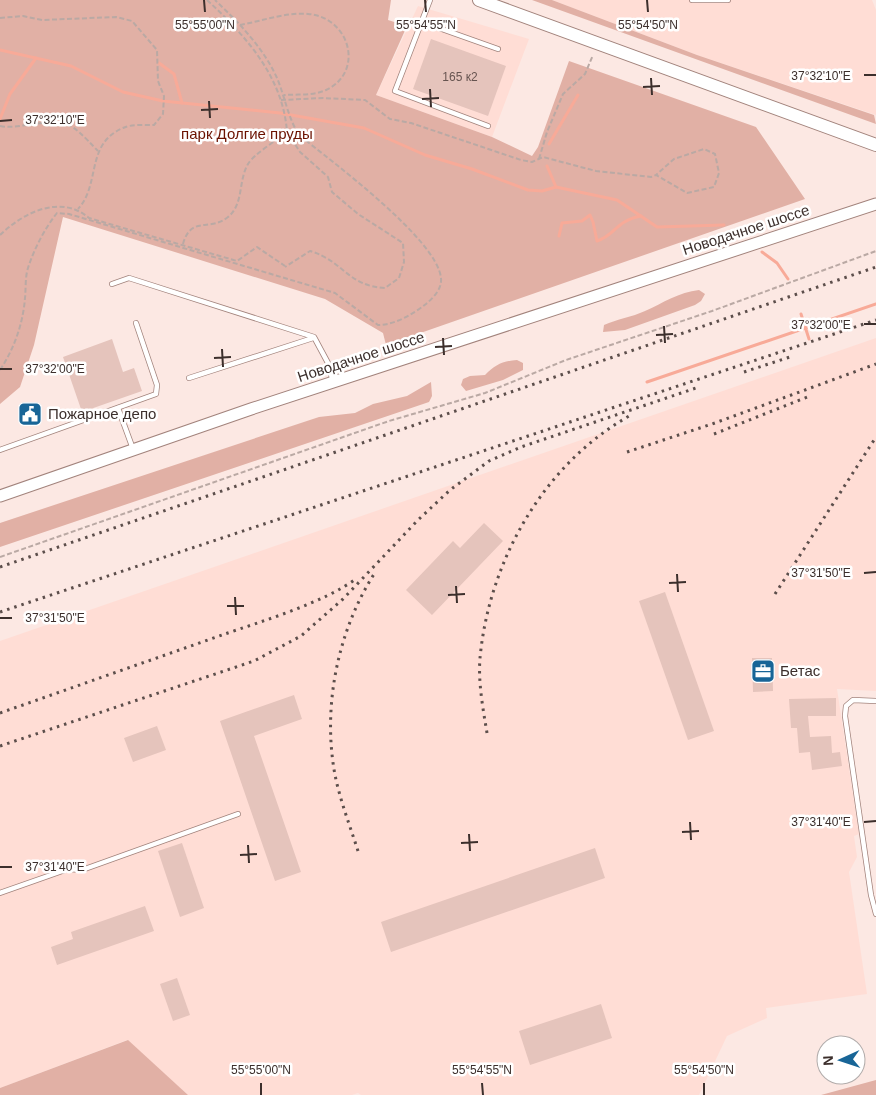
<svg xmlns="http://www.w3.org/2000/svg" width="876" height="1095" font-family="Arial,sans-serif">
<rect width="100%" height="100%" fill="#fce8e3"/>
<g fill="#ffddd5">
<path d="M552,0H872L876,10V115L697,55Z"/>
<path d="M418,6L529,39L492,137L376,95Z"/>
<path d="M876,338V691L837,689L859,834L854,836L857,857L849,872L867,994L766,1008L767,1018L727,1036L699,1095H361L358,1093L352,1095H188L127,1040L0,1088V641Z"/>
</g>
<g fill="#e1b0a5">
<path d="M0,0H391L388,20L407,26L376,95L492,137L532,156L538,147L569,61L756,127L805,199L386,345L383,333L325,299L63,217L34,345L20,387L0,404Z"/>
<path d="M532,0H552L697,55L874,115L876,124Z"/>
<path d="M699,290L705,294L701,301L695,305L625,330L603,332L604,325C617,319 632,317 645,311C663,303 679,292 699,290Z"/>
<path d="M517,360L523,363V370L503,380L466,391L461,385L463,379L470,376L485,375C495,365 502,361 517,360Z"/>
<path d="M431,382L432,396L429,402L0,547V523L319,417L355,413L373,404L407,396Z"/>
<path d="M128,1040L188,1095H0V1088Z"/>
<path d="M876,1080V1095H821Z"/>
</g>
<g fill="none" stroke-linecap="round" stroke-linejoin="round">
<g stroke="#f8aa98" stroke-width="3">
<path d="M0,50L71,66L123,92L163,101L280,113L364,128L425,155L472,169L528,190L542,191L556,187L617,200L657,227L724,225"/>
<path d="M159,63L174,74L182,103"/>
<path d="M0,119L10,94L36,58"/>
<path d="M549,144L578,95"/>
<path d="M547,166L556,187"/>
<path d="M559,236L562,223L582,221L590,215L593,222L597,241C616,235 615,221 641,216"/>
<path d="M762,252L777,263L788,279"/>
<path d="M801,314L809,339"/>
<path d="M647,382L876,304"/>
</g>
</g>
<g fill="#e5c4bc">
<path d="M431,39L506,66L488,116L413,89Z"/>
<path d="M112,339L123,372L134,368L142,391L82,412L63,357Z"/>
<path d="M484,523L503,541L432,615L406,590L453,541L460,548Z"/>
<path d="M665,592L714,731L688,740L639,601Z"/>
<path d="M752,658H772L773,691L753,692Z"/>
<path d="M294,695L302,719L254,736L301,872L275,881L220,721Z"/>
<path d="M836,698V716H808L810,737L831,736L832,753L840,752L842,766L812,770L810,752L799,753L797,728H791L789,699Z"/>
<path d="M157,726L166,750L133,762L124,738Z"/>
<path d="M182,843L204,908L180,917L158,851Z"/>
<path d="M595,848L605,878L391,952L381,922Z"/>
<path d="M145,906L154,931L57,965L51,947L73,939L71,932Z"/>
<path d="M177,978L190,1015L173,1021L160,984Z"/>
<path d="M601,1004L612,1038L530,1065L519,1031Z"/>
</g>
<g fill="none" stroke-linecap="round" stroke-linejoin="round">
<g stroke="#a2837c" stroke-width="6">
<g id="service">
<path d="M430,0L395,91L488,126"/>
<path d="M692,0H728"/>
<path d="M422,22L498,49"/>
<path d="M112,284L129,278L314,337L328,363L333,382"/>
<path d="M189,378L313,338"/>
<path d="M118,408L133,449"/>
<path d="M0,450L156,394L157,385L136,323"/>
<path d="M876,701L853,700L846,706L845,716L871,895L876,914"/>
<path d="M0,893L68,869L82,870L238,814"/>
</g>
</g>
<g stroke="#a2837c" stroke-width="13">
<path id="tertiary" d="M0,496L251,409L876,204"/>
</g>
<g stroke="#a2837c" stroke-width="14">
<path id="secondary" d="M479,0L876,145"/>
</g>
<g stroke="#baa9a4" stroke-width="2" stroke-dasharray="5 2.5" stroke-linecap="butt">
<path d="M207,0C246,36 283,77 287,132"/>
<path d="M0,18L23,16L42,20L116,17L132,21L157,50L158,81L164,96L163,114L154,125C145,125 131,124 123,128C85,144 101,184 78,209"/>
<path d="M240,25C262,21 286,12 308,14C350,17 365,72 326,90C313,96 298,94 284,95"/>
<path d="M281,100L323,98L365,100L390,119L411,123L521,160L532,162L543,157L596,171L651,177L656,175L687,193L714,187L719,173L715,154L704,149L674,159L656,175"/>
<path d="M0,126C9,128 18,126 27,125C69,119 69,121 98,151"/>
<path d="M539,159L547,132L563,94L585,74L593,55"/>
<path d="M0,235C24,212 61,194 89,218L237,261L257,247L285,266"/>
<path d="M183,244C191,215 210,232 228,217C244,204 238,181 248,164C254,154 277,140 287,132L300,152L328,177L332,192L358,214L403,243L404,262L399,278L385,288C347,286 344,261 310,251L285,267"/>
<path d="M0,370C14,349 23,324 25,298C26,289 25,277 28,268C34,249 45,228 57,213L69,214L335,293L378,325C395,325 413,314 426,304C434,297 442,289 441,278C437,239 331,161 299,135C288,118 285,97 277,78C263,47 239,23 215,0"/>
<path d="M0,557L389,421L485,393L566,360L712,311L876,251"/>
</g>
<use href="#service" stroke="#fff" stroke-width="4.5"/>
<use href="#tertiary" stroke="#fff" stroke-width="11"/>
<use href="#secondary" stroke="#fff" stroke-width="12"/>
<g stroke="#5c4e4b" stroke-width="3" stroke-dasharray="2.5 5" stroke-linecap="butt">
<path d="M744,372L790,357"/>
<path d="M714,434L810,396"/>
<path d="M627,452L712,424L876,364"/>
<path d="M0,567L876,267"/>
<path d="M775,594L876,437"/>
<path d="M0,612L876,320"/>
<path d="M0,713C74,687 148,661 222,635C262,621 324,603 357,578"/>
<path d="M487,733C483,709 478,682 480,658C489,561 544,463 631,415"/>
<path d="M0,746L254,661L301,636L343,599L418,520L450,490L489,461L521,447L699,387"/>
<path d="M358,851C350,826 340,800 335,775C322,706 338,629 376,571"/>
</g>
</g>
<path fill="none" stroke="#3c2f2c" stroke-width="2" d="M204,0L205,12M425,0L426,12M647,0L648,12M864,75H876M651,78L652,95M643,87L660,86M430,89L431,107M422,99L439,98M209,101L210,118M201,110L218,109M0,121L12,120M864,324H876M664,326L665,343M656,335L673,334M443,338L444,355M435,347L452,346M222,349L223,367M214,358L231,357M0,369H12M864,573L876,572M677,574L678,592M669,583L686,582M456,586L457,603M448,595L465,594M235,597L236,615M227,606H244M0,618H12M690,822L691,840M864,822L876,821M682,832L699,831M469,834L470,851M461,843L478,842M248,845L249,863M240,855L257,854M0,867H12M261,1083V1095M482,1083L483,1095M704,1083V1095"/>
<defs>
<g id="civic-square" transform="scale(1.25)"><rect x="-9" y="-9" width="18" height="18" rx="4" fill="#186597" stroke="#fff"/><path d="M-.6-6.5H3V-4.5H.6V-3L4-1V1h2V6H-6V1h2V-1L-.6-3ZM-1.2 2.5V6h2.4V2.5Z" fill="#fff"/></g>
<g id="office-square" transform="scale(1.25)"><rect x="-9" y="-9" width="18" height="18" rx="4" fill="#186597" stroke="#fff"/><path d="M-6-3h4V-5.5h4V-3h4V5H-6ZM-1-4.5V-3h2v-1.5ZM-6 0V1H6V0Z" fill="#fff"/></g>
</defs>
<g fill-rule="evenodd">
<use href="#civic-square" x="30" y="414"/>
<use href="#office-square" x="763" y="671"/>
</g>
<g text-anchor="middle" stroke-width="5" stroke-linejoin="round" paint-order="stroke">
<g font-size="12" fill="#665450">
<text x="460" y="81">165 к2</text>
</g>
<g font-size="15" fill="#6b1200" stroke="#fff">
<text x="247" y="139">парк Долгие пруды</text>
</g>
<g font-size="15" fill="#3c2f2c" stroke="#fff">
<text transform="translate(746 230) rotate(-18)" y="5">Новодачное шоссе</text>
<text transform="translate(361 357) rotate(-18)" y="5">Новодачное шоссе</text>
</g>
<g font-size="15" fill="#3c2f2c" stroke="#fff" text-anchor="start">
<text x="48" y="419">Пожарное депо</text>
<text x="780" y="676">Бетас</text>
</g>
</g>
<g font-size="12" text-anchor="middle" fill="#3c2f2c" stroke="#fff" stroke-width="5" stroke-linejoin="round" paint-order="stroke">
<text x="205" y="29">55°55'00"N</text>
<text x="426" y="29">55°54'55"N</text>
<text x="648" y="29">55°54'50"N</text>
<text x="821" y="80">37°32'10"E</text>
<text x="55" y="124">37°32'10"E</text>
<text x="821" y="329">37°32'00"E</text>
<text x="55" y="373">37°32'00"E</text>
<text x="821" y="577">37°31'50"E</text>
<text x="55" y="622">37°31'50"E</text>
<text x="821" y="826">37°31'40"E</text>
<text x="55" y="871">37°31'40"E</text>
<text x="261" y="1074">55°55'00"N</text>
<text x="482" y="1074">55°54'55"N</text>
<text x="704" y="1074">55°54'50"N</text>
</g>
<g transform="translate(841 1060) rotate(267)"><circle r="24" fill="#ffffff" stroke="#b1acab"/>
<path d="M0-4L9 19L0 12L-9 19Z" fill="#186597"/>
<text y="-8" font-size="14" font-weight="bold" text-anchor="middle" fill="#3c2f2c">N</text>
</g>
</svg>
